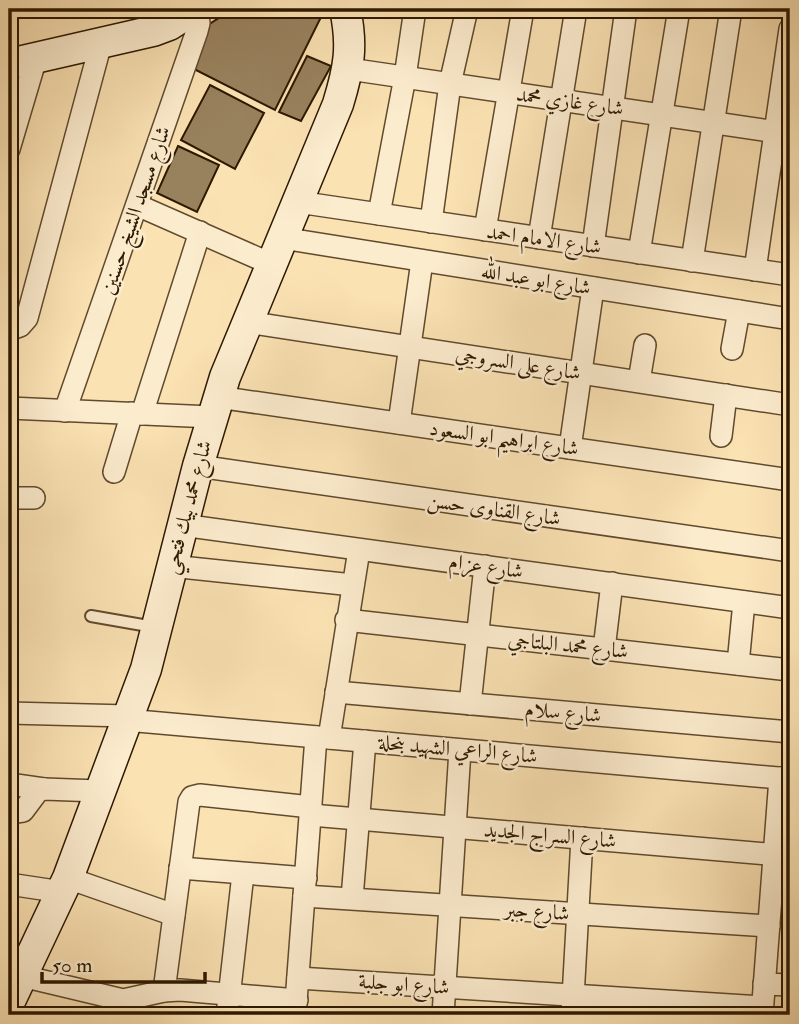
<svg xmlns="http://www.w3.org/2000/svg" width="799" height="1024" font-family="'IM FELL Double Pica',Amiri,serif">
<rect width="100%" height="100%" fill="#fbe2b3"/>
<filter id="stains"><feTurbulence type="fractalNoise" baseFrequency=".00286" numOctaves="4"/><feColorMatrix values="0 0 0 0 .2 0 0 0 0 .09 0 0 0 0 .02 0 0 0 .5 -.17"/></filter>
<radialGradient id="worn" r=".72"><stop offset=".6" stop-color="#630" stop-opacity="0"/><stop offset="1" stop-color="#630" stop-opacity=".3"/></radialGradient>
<g fill="#98815d" stroke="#2d1800" stroke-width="2">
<path d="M238,9H325L275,110L186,65L202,29L225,14Z"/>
<path d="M307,56L331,66L301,121L279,112Z"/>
<path d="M210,85L264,113L235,169L181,140Z"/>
<path d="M178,146L219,165L197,212L157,193Z"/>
<path d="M786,343L790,344V370L782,368Z"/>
</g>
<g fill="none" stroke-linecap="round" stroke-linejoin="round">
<g stroke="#604a2d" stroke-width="14">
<path id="lane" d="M91,616L154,627"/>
</g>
<g stroke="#604a2d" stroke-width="24">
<g id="street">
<path d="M349,69L790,134"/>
<path d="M9,149L36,58"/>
<path d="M298,202L790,275"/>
<path d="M137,205L271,264"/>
<path d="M379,214L405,77L415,9"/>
<path d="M431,222L450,84L467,9"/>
<path d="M485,230L523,9"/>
<path d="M282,238L790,319"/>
<path d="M539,238L576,9"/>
<path d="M593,246L626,9"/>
<path d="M639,253L679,9"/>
<path d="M692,261L731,9"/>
<path d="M755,270L790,29"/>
<path d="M246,322L790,405"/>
<path d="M9,330L20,326L27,318L101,43"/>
<path d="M732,349L739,311"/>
<path d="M639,381L645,345"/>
<path d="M218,397L790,480"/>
<path d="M9,408L212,417"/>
<path d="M65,411L197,31L199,23L197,9"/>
<path d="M142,414L200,232"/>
<path d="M399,423L422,261"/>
<path d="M721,436L726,395"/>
<path d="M570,448L593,288"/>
<path d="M198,466L790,551"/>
<path d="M114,472L132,413"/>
<path d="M9,498H34"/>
<path d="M182,525L790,608"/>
<path d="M171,566L353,585"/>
<path d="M346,620L790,670"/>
<path d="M604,649L612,583"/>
<path d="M738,664L744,602"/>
<path d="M336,692L790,732"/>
<path d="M470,704L485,566"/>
<path d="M9,713L128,716"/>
<path d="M126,720L790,779"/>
<path d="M329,738L359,550"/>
<path d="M9,784L44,789"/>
<path d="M9,813L23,811L38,791L44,789L99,791"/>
<path d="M311,815L790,856"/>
<path d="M180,868L306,878"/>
<path d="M68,878L174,915"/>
<path d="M9,884L62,892"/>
<path d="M304,896L769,926"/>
<path d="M352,898L365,741"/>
<path d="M22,976L123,1000L164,991L180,990L297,1000"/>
<path d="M298,978L762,1007"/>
<path d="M764,984L790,985"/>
<path d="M164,991L189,802L192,797L200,795L311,807"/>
<path d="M227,1015L243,874"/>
<path d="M295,1015L316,737"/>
<path d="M443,1015L460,750"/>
<path d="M572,1015L582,838"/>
<path d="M762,1015L780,778"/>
</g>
</g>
<g stroke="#2d1800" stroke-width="33">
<g id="secondary">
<path d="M9,64L153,31L169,25L194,9"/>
<path d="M9,1003L68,878L146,669L198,466L225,377L338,104C349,68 353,46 345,9"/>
</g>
</g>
<use href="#lane" stroke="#fcecce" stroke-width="10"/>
<use href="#street" stroke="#fcecce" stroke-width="21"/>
<use href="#secondary" stroke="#fcecce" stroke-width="30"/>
</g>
<g text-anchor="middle" stroke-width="5" stroke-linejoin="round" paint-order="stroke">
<g font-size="21" fill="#2d1800" stroke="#fcecce">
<text transform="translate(570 101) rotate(8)" y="7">شارع غازي محمد</text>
<text transform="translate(135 210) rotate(-71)" y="7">شارع مسجد الشيخ حسنين</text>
<text transform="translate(544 239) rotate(8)" y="7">شارع الامام احمد</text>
<text transform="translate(536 279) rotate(9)" y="7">شارع ابو عبد الله</text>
<text transform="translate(518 363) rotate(9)" y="7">شارع على السروجي</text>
<text transform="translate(504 438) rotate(8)" y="7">شارع ابراهيم ابو السعود</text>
<text transform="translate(187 507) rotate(-75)" y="7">شارع محمد بيك فتحي</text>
<text transform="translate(494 509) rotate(8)" y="7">شارع القناوى حسن</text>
<text transform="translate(486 566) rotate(8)" y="7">شارع عزام</text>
<text transform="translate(568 645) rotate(6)" y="7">شارع محمد البلتاجي</text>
<text transform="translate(563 712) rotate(5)" y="7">شارع سلام</text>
<text transform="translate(458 749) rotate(5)" y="7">شارع الراعي الشهيد بنحلة</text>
<text transform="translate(550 835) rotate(5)" y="7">شارع السراج الجديد</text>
<text transform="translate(537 911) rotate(4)" y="7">شارع جبر</text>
<text transform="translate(404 984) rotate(4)" y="7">شارع ابو جلبة</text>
</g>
</g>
<rect width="799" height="1024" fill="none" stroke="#fbe2b3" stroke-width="35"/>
<rect x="10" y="10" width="778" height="1003" fill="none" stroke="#2d1800" stroke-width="3.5"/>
<rect x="18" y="18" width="764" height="989" fill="none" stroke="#2d1800" stroke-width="2"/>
<path d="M42 972v10h163v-10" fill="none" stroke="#2d1800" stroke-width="3.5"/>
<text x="52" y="972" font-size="21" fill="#2d1800" stroke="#fcecce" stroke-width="5" paint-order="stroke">50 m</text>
<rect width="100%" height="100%" filter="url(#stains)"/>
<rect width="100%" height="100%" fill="url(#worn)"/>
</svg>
